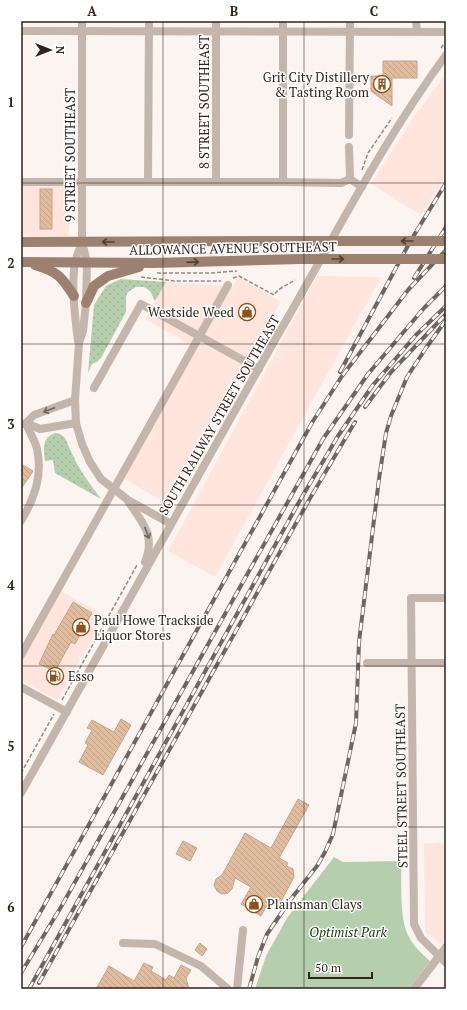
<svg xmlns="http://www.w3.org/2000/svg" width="467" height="1010" font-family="'PT Serif',serif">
<defs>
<pattern id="grass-dots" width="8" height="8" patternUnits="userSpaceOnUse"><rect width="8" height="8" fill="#b5cfae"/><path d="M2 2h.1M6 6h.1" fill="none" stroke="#9cb195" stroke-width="1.8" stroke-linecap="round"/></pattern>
<pattern id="building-back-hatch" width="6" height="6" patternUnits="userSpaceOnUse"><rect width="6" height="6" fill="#e1bda0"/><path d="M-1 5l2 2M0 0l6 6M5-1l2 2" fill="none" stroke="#c1a289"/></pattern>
</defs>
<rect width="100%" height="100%" fill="#fbf4f0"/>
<g fill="#ffe5de">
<path d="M446,74V176L421,215L371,184L413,118Z"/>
<rect x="21" y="182" width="48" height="54"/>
<path d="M317,276L381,277L215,577L168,551Z"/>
<path d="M238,277L281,302L166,503L118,475L191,345L145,319L166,282L233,287Z"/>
<path d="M54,587L105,616L57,700L21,680V648Z"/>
<path d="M424,843H446V948L425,932Z"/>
</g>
<g fill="url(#grass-dots)">
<path d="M121,279L166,282L155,301L150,291L144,287H136L128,292L126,296V312L101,358L97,362L92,364L88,373L94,305L106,286Z"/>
<path d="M55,433L60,434L65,438L76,462L85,477L101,499L55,473L53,460L45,461C44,449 41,438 55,433Z"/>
</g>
<path fill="#b5cfae" d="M334,857L343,862L401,861C402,882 399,917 408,935C413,946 422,954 430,961L409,989H255L266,956L287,918Z"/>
<g fill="url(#building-back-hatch)" stroke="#c2a58d">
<path d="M383,61H417V78H392V106L371,91V76H383Z"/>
<rect x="40" y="189" width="12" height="40"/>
<path d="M21,464L33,471L21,489Z"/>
<path d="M73,602L92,613L75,644L71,642L55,671L39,664L53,634L54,635Z"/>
<path d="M121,719L131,725L103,775L79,762L88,745L85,743L92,730L87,728L92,720L114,732Z"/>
<path d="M298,799L309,805L279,858L288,863L286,866L293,869L294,877L279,905L270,900L261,916L241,904L251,887L235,878L232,889L228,893L222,894L217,891L214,885L216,879L222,875L245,833L271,848Z"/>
<path d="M183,841L197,848L190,861L176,854Z"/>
<path d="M200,943L207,949L202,956L195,950Z"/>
<path d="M144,963L153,967L151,971L166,980L169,975L174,978L181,965L191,970L186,978L189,989H96L109,966L134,981Z"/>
</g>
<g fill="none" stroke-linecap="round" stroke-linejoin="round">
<g stroke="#948a84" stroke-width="1.5" stroke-dasharray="4 2" stroke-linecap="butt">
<path d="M441,48L446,41"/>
<path d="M362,170L368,153L392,118"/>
<path d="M157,273H211L237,271"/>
<path d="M141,277L175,281H221"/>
<path d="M233,278L239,276L274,295L278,290L295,280"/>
<path d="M164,511L167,506L174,502"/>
<path d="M62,700L137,565"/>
<path d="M21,773L54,714"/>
</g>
<g stroke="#c5b6ad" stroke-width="8">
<path d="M82,21V242L87,262L86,303L83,331L79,343L75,400L76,423L82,444L90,462L101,479L128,500L171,524"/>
<path d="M216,21V182"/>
<path d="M416,21L417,31"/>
<path d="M21,31L446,32"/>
<path d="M349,135L350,21"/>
<path d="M349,147L350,179L362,187"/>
<path d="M21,182H283L341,183L350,179"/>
<path d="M148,182L149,21"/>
<path d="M283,182V21"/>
<path d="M78,341C75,317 71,286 75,263C76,256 80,249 82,242"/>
<path d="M94,388L141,304L259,369"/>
<path d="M26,423L34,415L75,400"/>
<path d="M23,424L26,423L40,429L76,423"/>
<path d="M128,501C142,522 156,535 145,562"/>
<path d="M21,521C34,499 43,476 37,449C35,440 29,432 26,423"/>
<path d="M446,598H411L414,924L421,938L446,963"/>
<path d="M21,655L228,285"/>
<path d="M367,663H446"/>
<path d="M21,687L67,712"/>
<path d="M21,793C110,635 197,476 287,319C338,230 385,138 446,55"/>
<path d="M123,943L155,944L201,966L228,989"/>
<path d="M237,989L243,930"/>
<path d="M414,989L446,947"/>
</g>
<g stroke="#9c8170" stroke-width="10">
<path d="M21,242L273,241"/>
<path d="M21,262L154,263L299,259"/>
<path d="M35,265C58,272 61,276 74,296"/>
<path d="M86,303L94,286L108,276L139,267"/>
</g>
<g stroke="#70655f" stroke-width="4">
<g id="rail">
<path d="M414,278L446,227"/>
<path d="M340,372L411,240L446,183"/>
<path d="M365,407L391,372L446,314"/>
<path d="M21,947L313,421L342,376L408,290L446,250"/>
<path d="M21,973L61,907L323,439L368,374L424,308L446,286"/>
<path d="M39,983L309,500L355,422"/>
<path d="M29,989L299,502L338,436L373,385L416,335L446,306"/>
<path d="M249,989L258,957L267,934L291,899L317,866L325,852L333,834L356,723L359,642L379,479L386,433L391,416L407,377L426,348L446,320"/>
</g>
</g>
<use href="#rail" stroke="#fff" stroke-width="2.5" stroke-dasharray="8" stroke-linecap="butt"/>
<g stroke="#9c8170" stroke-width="10">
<path d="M273,241H446"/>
<path d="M299,259H446"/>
</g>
</g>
<defs><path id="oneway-shaft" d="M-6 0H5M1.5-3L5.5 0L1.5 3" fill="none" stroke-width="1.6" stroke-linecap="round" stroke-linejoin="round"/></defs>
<g stroke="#503f35">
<use href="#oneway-shaft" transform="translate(407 241) rotate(-180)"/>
<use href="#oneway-shaft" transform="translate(108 242) rotate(180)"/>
<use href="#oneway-shaft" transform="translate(338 259)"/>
<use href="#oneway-shaft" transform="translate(193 262) rotate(-2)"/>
</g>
<g stroke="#73655d">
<use href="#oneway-shaft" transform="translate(49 410) rotate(159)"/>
<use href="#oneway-shaft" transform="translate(147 533) rotate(69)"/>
</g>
<path fill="none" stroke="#30231c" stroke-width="1" stroke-opacity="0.55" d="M163,21V989M304,21V989M21,183H446M21,344H446M21,505H446M21,666H446M21,827H446"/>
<defs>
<g id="building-ring" transform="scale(0.9)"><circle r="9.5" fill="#fff" stroke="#915119" stroke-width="1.5"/><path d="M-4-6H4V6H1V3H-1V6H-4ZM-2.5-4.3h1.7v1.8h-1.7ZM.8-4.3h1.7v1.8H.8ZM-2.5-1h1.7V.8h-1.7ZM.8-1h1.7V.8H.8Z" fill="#915119"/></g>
<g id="shop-ring" transform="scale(0.9)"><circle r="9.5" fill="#fff" stroke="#915119" stroke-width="1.5"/><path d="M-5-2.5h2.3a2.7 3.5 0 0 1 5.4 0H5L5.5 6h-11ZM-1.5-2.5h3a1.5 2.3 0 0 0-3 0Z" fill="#915119"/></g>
<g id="fuel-ring" transform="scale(0.9)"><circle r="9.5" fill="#fff" stroke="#915119" stroke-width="1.5"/><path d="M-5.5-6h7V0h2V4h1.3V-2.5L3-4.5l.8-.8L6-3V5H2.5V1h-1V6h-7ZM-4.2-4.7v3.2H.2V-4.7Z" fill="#915119"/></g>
</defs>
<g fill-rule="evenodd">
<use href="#building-ring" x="382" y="84"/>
<use href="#shop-ring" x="247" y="312"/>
<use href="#shop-ring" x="81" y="627"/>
<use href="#fuel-ring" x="55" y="676"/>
<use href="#shop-ring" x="254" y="904"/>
</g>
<g text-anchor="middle" stroke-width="3" stroke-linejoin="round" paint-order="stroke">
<g font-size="13" fill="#30231c" stroke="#fff" text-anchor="start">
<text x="369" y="82" text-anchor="end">Grit City Distillery<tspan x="369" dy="15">&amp; Tasting Room</tspan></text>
<text x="234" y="317" text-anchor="end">Westside Weed</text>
<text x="94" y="625">Paul Howe Trackside<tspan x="94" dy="15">Liquor Stores</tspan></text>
<text x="68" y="681">Esso</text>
<text x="267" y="909">Plainsman Clays</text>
</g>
<g font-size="13" fill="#30231c" stroke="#fff">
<text transform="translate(204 102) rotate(-90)" y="5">8 STREET SOUTHEAST</text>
<text transform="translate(70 155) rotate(-90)" y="5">9 STREET SOUTHEAST</text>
<text transform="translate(233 248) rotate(-1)" y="5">ALLOWANCE AVENUE SOUTHEAST</text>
<text transform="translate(219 415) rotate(-60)" y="5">SOUTH RAILWAY STREET SOUTHEAST</text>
<text transform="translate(401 786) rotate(-91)" y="5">STEEL STREET SOUTHEAST</text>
</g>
<g font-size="13" font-style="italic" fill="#163a08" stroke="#fff">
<text x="348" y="937">Optimist Park</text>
</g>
</g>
<rect width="467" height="1010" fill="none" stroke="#ffffff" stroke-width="44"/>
<g transform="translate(50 50) rotate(90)" stroke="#ffffff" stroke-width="3" paint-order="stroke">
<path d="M0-3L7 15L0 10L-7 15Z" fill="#30231c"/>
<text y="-6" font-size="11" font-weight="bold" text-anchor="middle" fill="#30231c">N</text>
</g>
<path d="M309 972v6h63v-6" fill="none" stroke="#30231c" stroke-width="2"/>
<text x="315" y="972" font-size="12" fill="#30231c" stroke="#ffffff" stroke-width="3" paint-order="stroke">50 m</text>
<rect x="22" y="22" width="423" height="966" fill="none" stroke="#30231c" stroke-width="1.5"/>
<g font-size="13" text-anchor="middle" font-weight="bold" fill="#30231c">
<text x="92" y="16">A</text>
<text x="234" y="16">B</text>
<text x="374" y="16">C</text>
<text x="11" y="107">1</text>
<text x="11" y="268">2</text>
<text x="11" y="429">3</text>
<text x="11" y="590">4</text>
<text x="11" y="751">5</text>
<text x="11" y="912">6</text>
</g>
</svg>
